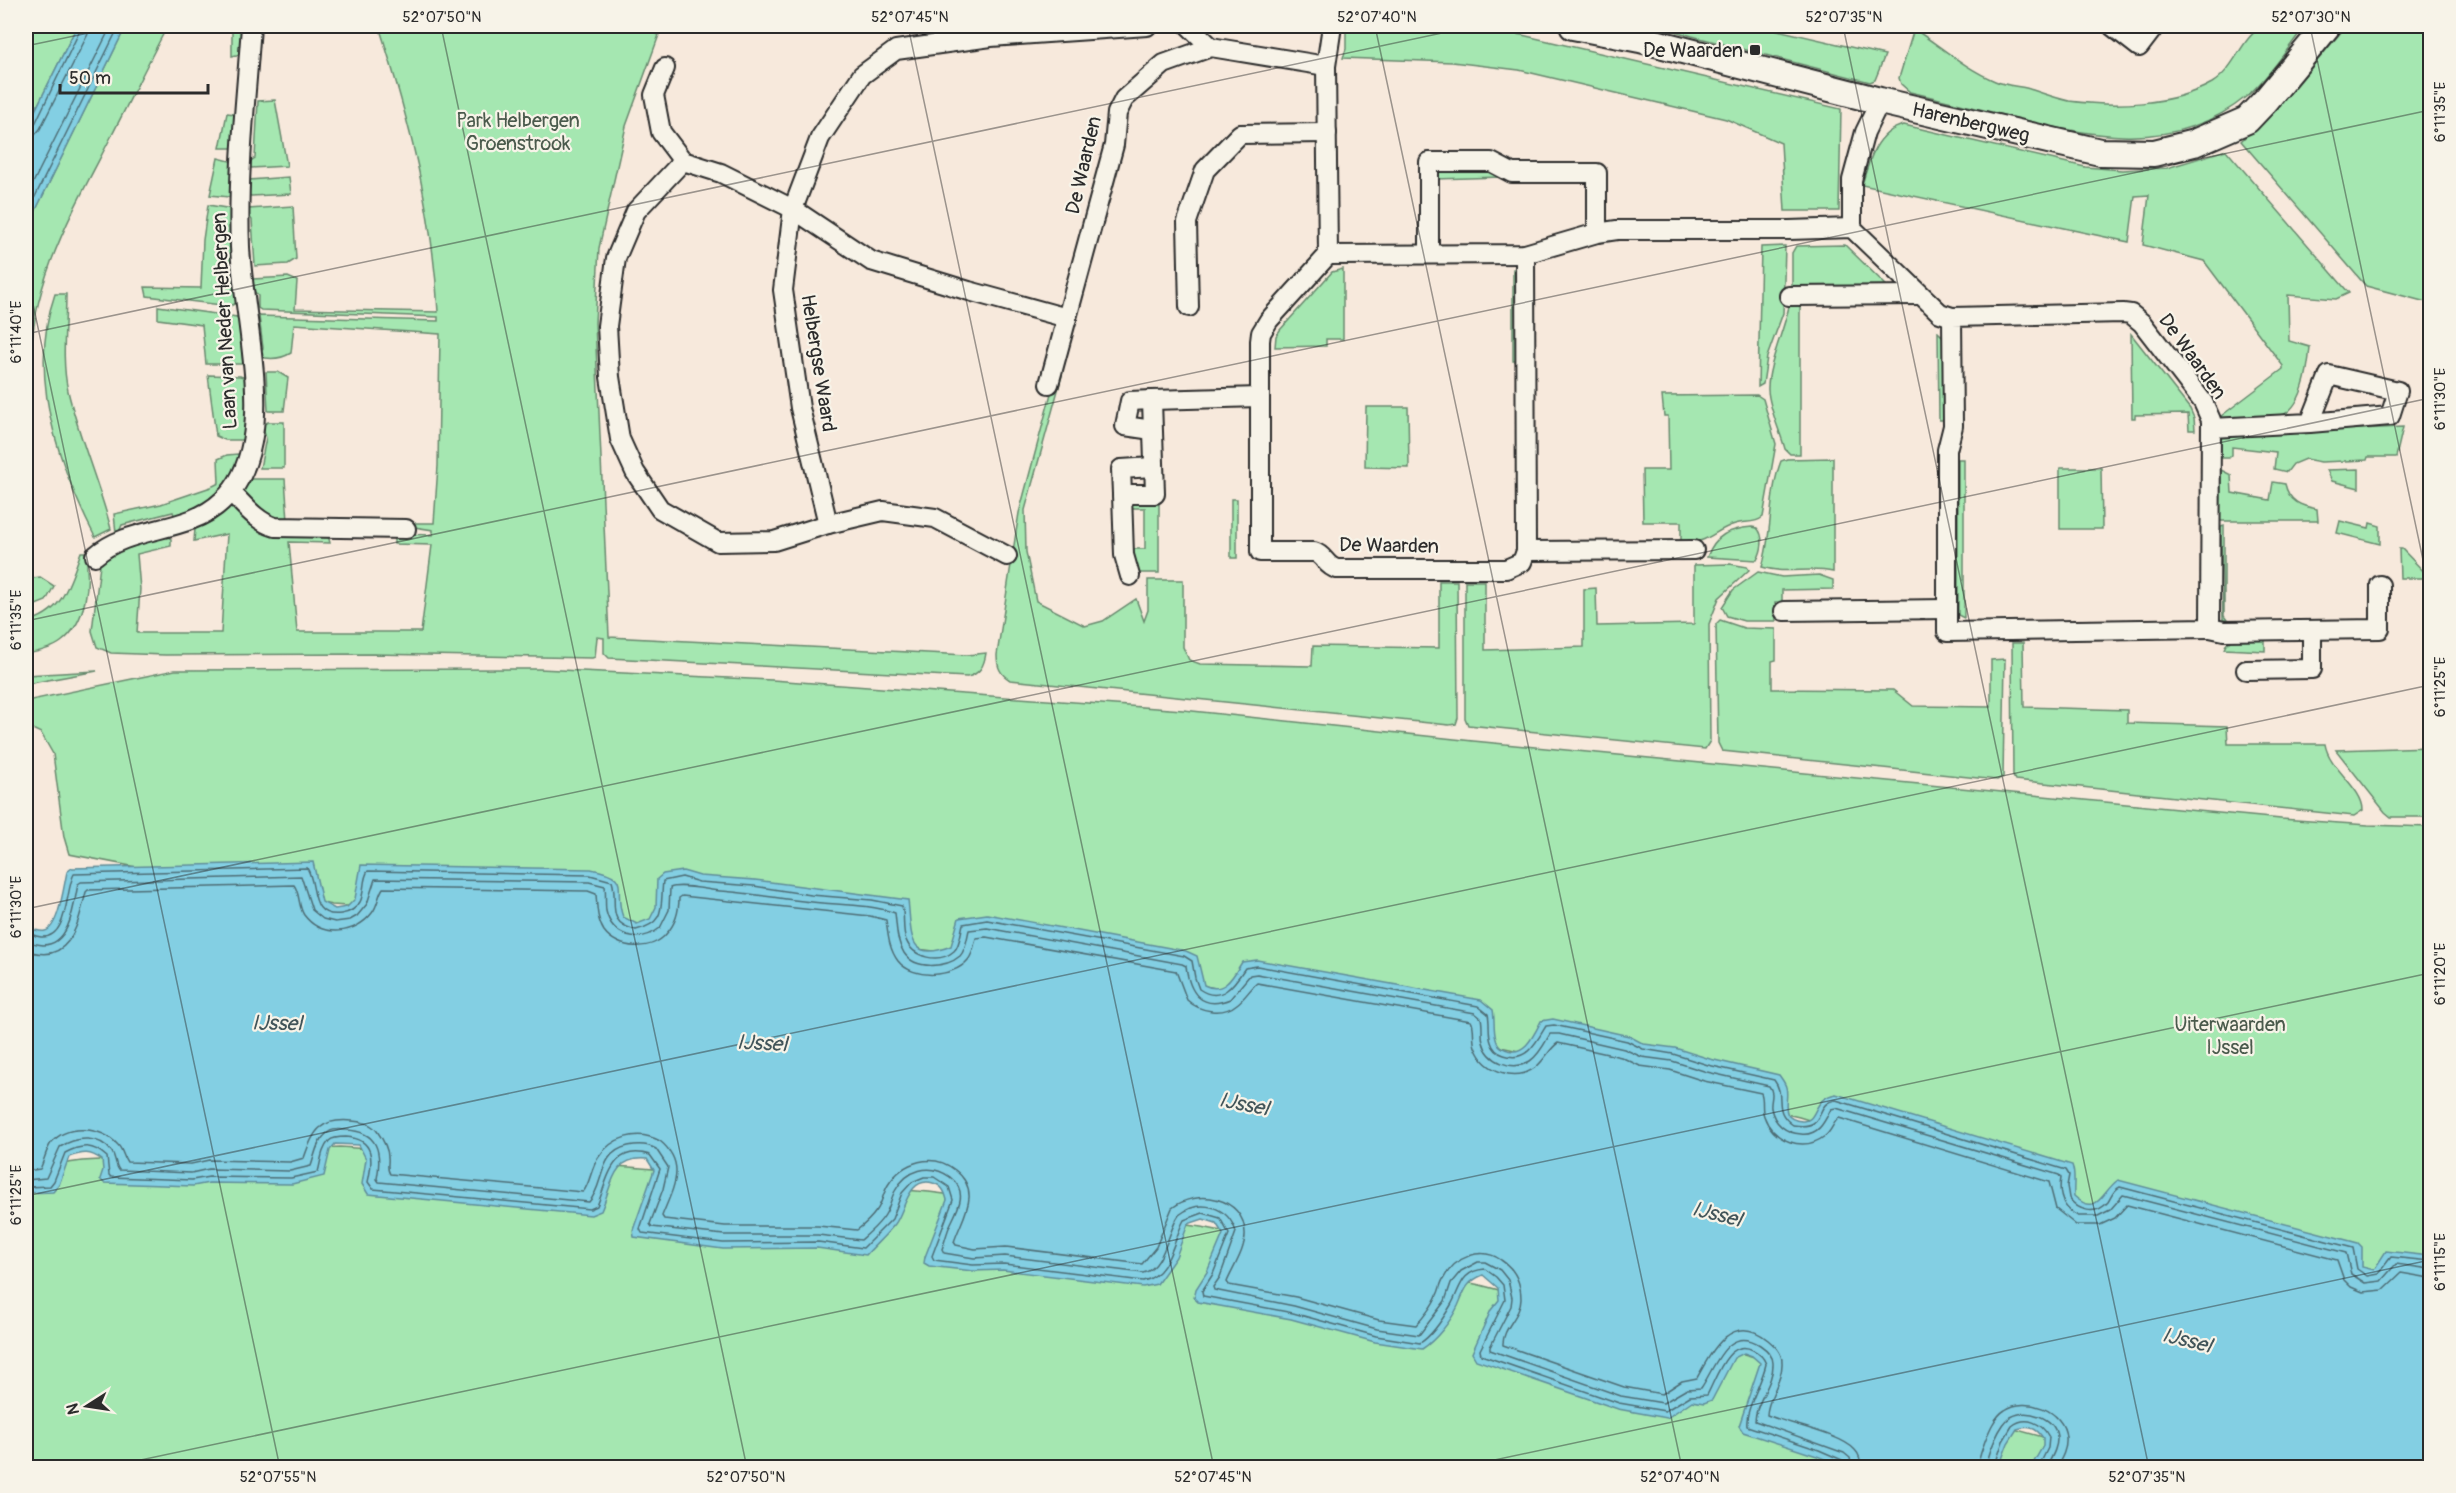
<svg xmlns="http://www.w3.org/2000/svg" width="2456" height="1493" font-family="Pangolin,sans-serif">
<rect width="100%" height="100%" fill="#f7e9dc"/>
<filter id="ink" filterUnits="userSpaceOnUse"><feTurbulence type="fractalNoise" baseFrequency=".0167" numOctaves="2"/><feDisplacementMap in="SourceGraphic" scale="12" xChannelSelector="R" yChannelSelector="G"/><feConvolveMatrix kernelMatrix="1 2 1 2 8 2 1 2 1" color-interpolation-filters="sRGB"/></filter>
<g filter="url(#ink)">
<g fill="#a5e7b1" stroke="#68896e" stroke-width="1.5">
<path d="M26,26H77L26,129Z"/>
<path d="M126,26H230L166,29C147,64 130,100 112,135C74,209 28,286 31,371L26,381V230Z"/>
<path d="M232,26H244L241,54L232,56Z"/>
<path d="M379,26H755L646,30L659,35L626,126L599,248L595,323L609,637L967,655L986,653C984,666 980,674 967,677L609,658L604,653V638L597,637L595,657L592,658L373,654L165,655L111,653L97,647L92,631L100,565L108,551L165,535L171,539V546L137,554L140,589L137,633H221L227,534L194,541L195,529L232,506L328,535L330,543L289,542L297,632H421L432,545L394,544V538L399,534L433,535V530L408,526V523H434L438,466L440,334L294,324L291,353C281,359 272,360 260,357L259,353L263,348L259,316L438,321V317L261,310L258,308V296L251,287L253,279L288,277L297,281L295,309L438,312C433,212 409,120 379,26Z"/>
<path d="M1346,26L1468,27L1522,35L1841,109L1839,211H1785L1781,143L1726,119L1519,70L1452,62L1343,58L1346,49Z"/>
<path d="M1664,26H1760L1885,55L1875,80L1870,82L1692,36L1668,29Z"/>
<path d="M2262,26H2305C2288,48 2268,78 2247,96C2172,158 2083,135 1999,114C1969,106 1940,99 1910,92L1901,84L1899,78L1914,29C1940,46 1966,69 1995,81C2004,85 2016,86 2026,88C2040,92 2055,98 2069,101C2115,107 2171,106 2212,83C2235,69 2240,40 2262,26Z"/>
<path d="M2346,26H2430V303L2366,286L2241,141L2293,90Z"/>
<path d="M275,100L287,166L251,168L248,166L249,162L255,158L258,101Z"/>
<path d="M227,113L235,114L234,148H220Z"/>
<path d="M1904,125L2085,167L2122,170L2167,168L2226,150L2349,293L2336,299L2288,295L2289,341L2310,347C2308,369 2303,410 2278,417C2261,422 2238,419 2221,420V416L2283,369V366L2204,261L2143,245L2149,195L2135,196L2129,242L1862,185C1869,160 1877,131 1904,125Z"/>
<path d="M218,158L234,162L231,196L229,197L210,195Z"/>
<path d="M1445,169H1488L1500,177L1436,179L1439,172Z"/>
<path d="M289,177L291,194L251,196L248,195L249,180Z"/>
<path d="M208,205L232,209L237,303L230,306L147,296L145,287L201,288L203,240Z"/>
<path d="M293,206L296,259L288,264L255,266L252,220L247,214L248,209Z"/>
<path d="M1845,245L1889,288L1792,289V253L1796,246Z"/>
<path d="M1785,246L1783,313L1767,357L1763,384L1758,387L1761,247Z"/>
<path d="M1343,269V339H1326V346L1275,347L1276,336L1280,330L1332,272Z"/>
<path d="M1513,269H1518L1519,361H1513Z"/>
<path d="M55,294H66C66,325 61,360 68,391C79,438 99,483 111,529L95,537C58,465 27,374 55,294Z"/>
<path d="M1790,302H1800V454H1790L1785,449C1780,431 1769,408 1768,390C1767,367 1785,328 1790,302Z"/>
<path d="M158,306L237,317L240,323L243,364H206L202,325L158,319Z"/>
<path d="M1938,332L1944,338L1945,420H1939Z"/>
<path d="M2131,334L2190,409L2194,418L2195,430H2189L2188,414L2135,415V418H2132Z"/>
<path d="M1057,371L1063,372L1025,510L1026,552L1036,601L1085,626L1103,621L1136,599L1144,621L1148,610V580H1183V647L1189,660L1200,664L1312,666L1313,646L1439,648V581H1457L1458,718L1456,724L1449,725L1010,680C1000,674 997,667 997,655L1019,513Z"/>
<path d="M266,372H278L288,378L284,411H268Z"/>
<path d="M208,375L240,376L246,378L248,417L243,440H225L216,436Z"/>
<path d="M1757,395L1763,399L1776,444L1763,517C1755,524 1744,521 1735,524C1712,531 1709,544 1681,543V522H1643L1642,470H1669L1668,416H1664L1662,396Z"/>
<path d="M1366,407H1408L1409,468L1365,467Z"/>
<path d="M268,422H284V468H260L266,438L262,425Z"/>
<path d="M2403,427L2396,457H2368L2367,460L2321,462L2305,459L2293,464L2287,472L2274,469L2276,452L2232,447V455L2229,458H2221V435Z"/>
<path d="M238,454L241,456L239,467L217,497L175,518L173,512L122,525L119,532L116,533L114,514L161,504L211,487L219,483L218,459L227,455Z"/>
<path d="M1833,458V572C1810,566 1786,575 1762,567C1773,532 1768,495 1781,461L1787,459Z"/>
<path d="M1958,459H1964V618L1958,615Z"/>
<path d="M2060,468H2101L2102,529H2060Z"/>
<path d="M2359,469V488L2332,481L2327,470Z"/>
<path d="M2221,470L2231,475L2232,493L2270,500L2273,482L2285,484C2289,502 2301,506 2317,509L2318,521H2220Z"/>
<path d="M251,479H285L288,521L268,520L244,493V489Z"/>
<path d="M1159,497V573H1136L1132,549H1145V508H1131L1133,502Z"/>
<rect x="1231" y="499" width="6" height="59"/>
<path d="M2340,521L2369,528L2370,523L2380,526V544L2337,533Z"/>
<path d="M2224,526V616L2227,620H2223L2221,527Z"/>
<path d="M1752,527L1757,528C1765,536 1762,551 1757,560L1707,557C1715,535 1729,529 1752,527Z"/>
<path d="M2399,549H2402L2430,578H2400Z"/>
<path d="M81,552H85C91,581 87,623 61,642C52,649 37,652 26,654V622C64,613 69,584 81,552Z"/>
<path d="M1730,564L1747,567L1749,570L1719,598L1709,624L1710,741L1705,749L1468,725L1465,718V581H1485V650L1584,647V589L1596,588L1597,626L1694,624V565Z"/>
<path d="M1758,572L1782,577L1819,575L1833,580V589L1782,590V602H1775L1776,621H1744L1727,616L1722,607L1733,590Z"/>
<path d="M40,577L54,586L46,601L26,609V579Z"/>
<path d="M1720,620L1744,628L1776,629V660L1772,661V689L1893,690L1913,706L1991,707V660L2005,659L2003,777L1997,780L1722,751L1718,743L1716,624Z"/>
<path d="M2265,638V651L2224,649C2228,634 2252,638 2265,638Z"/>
<path d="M2012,643H2023L2024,707L2127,710V723L2227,726L2228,744H2325C2329,769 2363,788 2363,810L2354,816L2015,780L2013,776Z"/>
<path d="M539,669L772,680L1183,710L1473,741L2281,819L2368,825L2430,827V1285L2081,1203L1799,1117L1510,1049L1210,987L926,950L640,926L332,905L69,854L64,837L53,754L41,733L26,726V701L175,670Z"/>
<path d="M97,671L26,684V675Z"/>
<path d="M2430,747V817H2391L2385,812L2336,750Z"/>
<path d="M340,1147L629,1167L929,1192L1202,1227L1480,1285L1740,1353L2151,1467H26V1169L82,1161Z"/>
</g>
<g fill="#83cfe3" stroke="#608d99" stroke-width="1.5">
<path d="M77,26H126L26,230V129Z"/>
<path d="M313,862L322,902L335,909L347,907L355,899L361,865L591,869C634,877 612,887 623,917L637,924L650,919L656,907L657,879L663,874L683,871L700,876L755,880L908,900C912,932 906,964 951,946L959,918L987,914L1186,951L1197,956L1204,985C1224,995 1233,977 1242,962L1257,960L1481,1000L1493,1010C1495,1020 1493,1030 1496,1039C1497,1044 1501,1048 1505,1049C1524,1058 1534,1035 1541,1021L1553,1019L1629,1036L1644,1044L1675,1048L1710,1059L1779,1075C1781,1078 1785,1083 1786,1087C1790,1100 1777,1119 1802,1121C1819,1122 1811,1098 1836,1094L2072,1165C2076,1176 2073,1185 2074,1196C2098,1218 2102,1191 2118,1180L2358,1243L2362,1247V1267L2374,1270L2386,1251L2430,1256V1467H2031L2043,1446V1438C2036,1427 2029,1426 2017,1429L2008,1443L1999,1467H1844L1817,1456L1743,1432L1739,1426L1760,1363L1752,1356L1744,1353L1734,1358L1712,1400L1704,1403L1692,1401L1667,1418L1618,1409L1476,1360L1472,1353L1491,1310L1499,1300L1498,1288L1483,1275C1466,1282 1465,1290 1458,1306C1451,1321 1436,1340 1422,1349L1375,1342L1291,1319L1198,1302L1194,1298L1196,1289L1207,1272L1223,1234L1216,1223L1203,1219L1188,1224L1176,1257L1157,1284L1143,1287L1003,1270L973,1271L929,1266L924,1263L925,1257L947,1200C945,1192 942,1185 933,1183C908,1176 905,1211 895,1224C886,1235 875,1245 866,1255L817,1248L723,1249L634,1237L633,1230L654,1170L647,1159C612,1155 612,1186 601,1211L591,1215L368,1194L362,1184L366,1159L359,1145L335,1144L330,1150L324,1176L292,1184L209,1183L193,1186L104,1183L100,1179L103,1170L102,1160C90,1151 83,1152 69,1157L59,1185L53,1192L26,1193V911L28,922L35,930C39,931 42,932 45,931C59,928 64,884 67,872L72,868Z"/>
</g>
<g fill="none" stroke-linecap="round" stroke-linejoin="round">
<g stroke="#4e6d75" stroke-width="1.5">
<path d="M26,129L34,126L82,26"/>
<path d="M26,137L34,136L40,129L88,34L89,26"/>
<path d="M26,197L111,26"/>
<path d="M26,215L119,26"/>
<path d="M26,928C31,934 33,936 41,937C69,939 65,890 74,874L307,868C318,885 308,918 341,914C349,913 355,910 360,902C365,893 362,879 368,871L590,875L612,881C619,903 604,922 636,930C667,923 660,906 663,881L682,877L699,882L754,886L811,895L872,900L902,906C905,917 902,929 906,940C913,958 939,964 954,951C960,946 961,931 963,924L987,920L1184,956L1192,961L1195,978L1199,989C1221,1004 1234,985 1245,968L1257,966L1478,1006L1488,1014C1490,1023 1488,1034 1491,1042C1493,1049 1497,1053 1504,1055C1526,1063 1536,1043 1546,1026L1554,1025L1627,1041L1643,1049L1673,1054L1708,1065L1774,1080C1787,1097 1771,1110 1793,1125C1829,1131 1812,1103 1836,1100L2066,1170L2069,1175L2067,1186L2069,1198C2078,1211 2096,1216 2108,1202C2112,1196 2113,1190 2120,1187L2353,1248L2357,1269L2367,1276L2378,1274L2391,1257L2430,1261"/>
<path d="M26,940C31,944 37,944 43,945C71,945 74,903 78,884L81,882L301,876L312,910L323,919L335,922L350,920L357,916L367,904L375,879L589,882L605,886C606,894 605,903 606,911C612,937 640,944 660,928L669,910L670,888C680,883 708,890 720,891C751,893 782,899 812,902C839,905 870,904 895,913C897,928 896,940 904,953C915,970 946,968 960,956C966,950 967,938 969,930L987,928L1182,964L1186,966C1189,992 1201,1011 1230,999L1250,975L1257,974L1475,1013L1481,1018C1483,1026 1481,1035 1483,1042C1488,1062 1513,1072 1530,1061C1539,1055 1545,1043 1550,1034H1559L1624,1049L1642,1057L1672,1061L1707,1072L1769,1086C1775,1094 1770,1100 1771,1108C1774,1124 1786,1133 1801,1134C1818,1136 1824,1123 1831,1109L1836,1108L2059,1175L2061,1178C2058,1195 2062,1208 2078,1216H2098L2110,1210L2123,1195L2346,1253L2351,1274L2365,1283L2381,1281L2396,1264L2430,1269"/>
<path d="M26,950C70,967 78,924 86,892L88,890L294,885C300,893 298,906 304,915C322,939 356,934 372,913C378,906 378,895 383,888L588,891L596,894C597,907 597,920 604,931C618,950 652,952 667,933C676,923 679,911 679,898L682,896L870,916L886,920C888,935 889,949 898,961C913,980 953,978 968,960C973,954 974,946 976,938L986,937L1176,971L1187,1000C1200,1012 1223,1016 1237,1004C1245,998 1250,989 1257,983L1471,1021C1476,1029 1471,1040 1476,1049C1485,1071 1515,1083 1536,1067C1544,1061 1550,1048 1558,1043L1621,1057L1640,1066L1670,1070L1704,1081L1761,1093C1764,1100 1761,1108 1764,1116C1773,1141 1803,1153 1825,1136C1832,1131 1833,1122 1839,1118L2049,1182L2056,1209L2076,1225H2100L2115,1218L2127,1205L2337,1260L2344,1280L2351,1287L2363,1292L2383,1290L2401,1273L2430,1278"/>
<path d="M26,1171L40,1169C44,1161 46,1150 51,1143C68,1123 102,1127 118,1145C123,1150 123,1157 127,1162L191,1164L209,1160L290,1162L304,1158C313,1131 320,1118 352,1121C362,1122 371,1123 377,1131C382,1138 388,1149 388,1157C389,1163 386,1169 390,1174L583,1192C590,1184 591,1168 598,1158C611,1137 638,1129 660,1141C688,1164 673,1188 662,1216L664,1219L725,1226H818L857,1230C864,1225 872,1217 877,1210C882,1203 883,1193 888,1185C903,1161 933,1152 955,1170C983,1192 962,1217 954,1242L956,1245L975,1249L1006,1247L1142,1264L1156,1247L1172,1208C1197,1188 1244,1197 1245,1233C1246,1248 1233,1268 1227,1282L1229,1285L1296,1297L1379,1320L1416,1325C1423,1318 1433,1305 1437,1295C1440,1290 1440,1283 1444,1278C1455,1257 1481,1246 1501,1260C1515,1269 1521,1282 1521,1299C1521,1316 1502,1328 1503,1345L1624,1387L1662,1394L1682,1381L1697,1378C1711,1352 1732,1310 1768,1340C1775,1346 1782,1352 1782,1362C1783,1381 1767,1398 1767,1415C1788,1424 1841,1434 1855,1450C1860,1455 1861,1461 1861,1468"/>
<path d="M26,1180L46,1178L60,1147C77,1136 100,1135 112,1152C116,1158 115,1165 119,1170L191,1173L209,1169L290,1171L311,1166C315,1155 316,1144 324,1136C330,1129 337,1129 346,1130C378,1131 382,1152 377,1179L379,1182L589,1202C605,1185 597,1153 628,1146C637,1144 648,1144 656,1149L668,1167L663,1189L650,1224L652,1227L724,1235H818L861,1240C869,1233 881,1223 886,1213C890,1206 891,1198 895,1191C906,1170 930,1162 950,1177C968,1191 959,1207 951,1223C947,1231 945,1241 942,1249L944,1253L974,1258L1005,1256L1143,1273C1164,1269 1168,1230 1179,1215C1200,1198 1228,1206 1236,1232L1220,1277L1213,1287L1214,1290L1294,1306L1377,1329L1419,1335L1445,1301L1451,1283L1461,1271L1478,1262H1485L1500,1270L1508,1280L1512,1298L1511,1306L1490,1347V1350L1621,1396L1663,1403L1687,1389L1701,1388C1715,1368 1727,1324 1760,1345C1766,1349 1773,1355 1773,1363C1774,1384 1755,1402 1755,1421L1844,1453L1850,1458L1852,1468"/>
<path d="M26,1187L50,1186L54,1181L65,1153C82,1144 93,1144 107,1157L109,1175L111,1177L192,1180L209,1177L291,1178L318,1172C321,1162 321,1150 329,1141C333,1137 340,1137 346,1137C375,1139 373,1160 368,1182L373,1189L590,1209L597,1206C608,1180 611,1143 650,1155L660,1169L640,1229L642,1233L723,1243L818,1242L863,1248L892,1219L902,1193L912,1182L924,1177H934L949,1187L953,1200L932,1256L934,1260L973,1265L1004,1264L1143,1281C1170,1275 1173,1240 1184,1220L1203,1213L1220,1218L1229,1234L1213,1274L1202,1291L1203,1296L1293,1313L1376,1336L1420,1343C1432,1336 1444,1317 1451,1305C1461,1288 1460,1271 1485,1269L1496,1277L1503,1285L1505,1300L1480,1350L1481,1355L1619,1403L1665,1411L1690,1396L1707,1395C1716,1379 1728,1337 1753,1350C1759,1353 1764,1358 1766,1364C1762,1383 1745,1409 1747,1426L1819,1450L1842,1460L1845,1468"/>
<path d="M1978,1468C1978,1458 1982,1450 1985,1441C1989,1431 1995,1416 2005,1410C2026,1396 2064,1410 2066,1437C2067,1449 2062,1458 2056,1468"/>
<path d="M1987,1468C1987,1455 2000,1423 2011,1417C2027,1408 2054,1417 2057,1436C2058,1448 2051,1458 2046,1468"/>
<path d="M1994,1468L2003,1441L2012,1426C2026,1415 2042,1423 2049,1437L2048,1448L2038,1468"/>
</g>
<g stroke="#2b2b2b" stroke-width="22">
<g id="street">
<path d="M1189,26L1211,47"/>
<path d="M1332,26L1326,66L1328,255L1269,320L1261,333L1260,341V552H1314C1325,555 1325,566 1337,569H1506L1522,562L1526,551L1525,254"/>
<path d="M2112,26L2139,47L2155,26"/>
<path d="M665,68L654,95L661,132L683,161L721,173L793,209L871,261L969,291L1067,318"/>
<path d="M683,161L636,211L616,258L607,326L610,377L620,439L635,472L660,509L718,542L774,541L828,524L883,511L935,518L1007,556"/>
<path d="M1852,228V180L1865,132L1880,101"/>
<path d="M1429,254V162H1491L1512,173H1597V233"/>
<path d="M1328,255L1525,254L1597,233L1617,230H1789L1852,228L1940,313L1952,317L1953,426L1947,450V632L2210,628L2211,420L2203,402L2142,323L2131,314L2123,313L1952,317"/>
<path d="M1789,296L1920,295"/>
<path d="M1189,307L1187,222L1205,170L1240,134L1327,133"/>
<path d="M1049,384L1114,145L1117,113L1124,99L1164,64L1211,47L1326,66"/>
<path d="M1152,400L1130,401L1125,426L1152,430"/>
<path d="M2212,428L2310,423L2390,416L2398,391L2329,375L2310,423"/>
<path d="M231,492C244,505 257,522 275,527L406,529"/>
<path d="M1122,494L1121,469L1153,467"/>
<path d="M828,524L800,408L783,290L793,209L820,138L862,75L896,50L991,37L1147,26"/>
<path d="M1526,551L1694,550"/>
<path d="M95,556C130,525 188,534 222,501C239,486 248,463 252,442C263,385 243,307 240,247C237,174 246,99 251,26"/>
<path d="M1130,576L1124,555L1122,494H1155L1152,400L1260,397"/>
<path d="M1784,611L1947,609"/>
<path d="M2210,628L2224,631L2380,629V585"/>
<path d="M2246,670L2312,669V630"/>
</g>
</g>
<g stroke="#2b2b2b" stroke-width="30">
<path id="secondary" d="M1573,26L1640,39L1880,101L2100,152L2154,153L2194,143L2247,120L2266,100L2327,26"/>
</g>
<use href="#street" stroke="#f7f3e8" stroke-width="18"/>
<use href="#secondary" stroke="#f7f3e8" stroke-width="26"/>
</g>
</g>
<path fill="none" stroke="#2b2b2b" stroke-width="1.5" stroke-opacity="0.45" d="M441,26L747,1468M908,26L1214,1468M1375,26L1682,1468M1843,26L2149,1468M2310,26L2430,593M26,46L122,26M26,271L280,1468M26,334L1475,26M26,621L2430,110M26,909L2430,398M26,1196L2430,685M103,1468L2430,973M1457,1468L2430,1260"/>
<rect fill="#2b2b2b" stroke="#f7f3e8" stroke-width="2" x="1749" y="44" width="12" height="12" rx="3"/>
<g text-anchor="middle" stroke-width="4.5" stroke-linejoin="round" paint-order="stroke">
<g font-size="20" fill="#2b2b2b" stroke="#f7f3e8" text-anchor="end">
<text x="1743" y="57">De Waarden</text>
</g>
<g font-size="20" fill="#4a5a4c" stroke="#f7f3e8">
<text x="518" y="127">Park Helbergen<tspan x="518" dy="23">Groenstrook</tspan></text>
<text x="2230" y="1031">Uiterwaarden<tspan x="2230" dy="23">IJssel</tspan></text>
</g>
<g font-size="20" fill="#2b2b2b" stroke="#f7f3e8">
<text transform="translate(1971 122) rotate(13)" y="7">Harenbergweg</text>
<text transform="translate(1083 165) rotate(-77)" y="7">De Waarden</text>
<text transform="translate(224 321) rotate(-93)" y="7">Laan van Neder Helbergen</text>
<text transform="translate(2193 356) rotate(54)" y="7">De Waarden</text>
<text transform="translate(819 363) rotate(81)" y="7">Helbergse Waard</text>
<text transform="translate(1389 545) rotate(1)" y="7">De Waarden</text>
</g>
<g font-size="21" font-style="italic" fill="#415459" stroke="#f7f3e8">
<text transform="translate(277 1023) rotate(1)" y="7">IJssel</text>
<text transform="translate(762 1043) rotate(3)" y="7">IJssel</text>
<text transform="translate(1244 1104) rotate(11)" y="7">IJssel</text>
<text transform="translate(1717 1214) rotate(14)" y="7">IJssel</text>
<text transform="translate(2187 1340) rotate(14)" y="7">IJssel</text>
</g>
</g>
<rect width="2456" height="1493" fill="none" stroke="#f7f3e8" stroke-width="66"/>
<g transform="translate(87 1406) rotate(258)" stroke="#f7f3e8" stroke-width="4.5" paint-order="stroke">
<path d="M0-4.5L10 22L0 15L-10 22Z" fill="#2b2b2b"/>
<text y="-9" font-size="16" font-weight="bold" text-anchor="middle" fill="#2b2b2b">N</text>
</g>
<path d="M60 84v9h148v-9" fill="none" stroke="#2b2b2b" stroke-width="3"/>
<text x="69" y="84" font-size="18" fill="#2b2b2b" stroke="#f7f3e8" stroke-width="4.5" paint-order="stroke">50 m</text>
<rect x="33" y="33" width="2390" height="1427" fill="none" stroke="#2b2b2b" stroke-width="2"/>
<g font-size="15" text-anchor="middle" fill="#2b2b2b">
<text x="442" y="22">52°07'50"N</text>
<text x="910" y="22">52°07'45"N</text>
<text x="1377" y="22">52°07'40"N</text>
<text x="1844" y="22">52°07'35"N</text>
<text x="2311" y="22">52°07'30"N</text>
<text transform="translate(2440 112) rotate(-90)" y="5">6°11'35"E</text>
<text transform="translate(16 332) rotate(-90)" y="5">6°11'40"E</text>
<text transform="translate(2440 399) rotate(-90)" y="5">6°11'30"E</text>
<text transform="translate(16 620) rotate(-90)" y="5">6°11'35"E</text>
<text transform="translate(2440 687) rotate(-90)" y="5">6°11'25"E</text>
<text transform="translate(16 907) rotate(-90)" y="5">6°11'30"E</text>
<text transform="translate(2440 974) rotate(-90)" y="5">6°11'20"E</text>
<text transform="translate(16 1195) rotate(-90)" y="5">6°11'25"E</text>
<text transform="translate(2440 1262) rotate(-90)" y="5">6°11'15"E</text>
<text x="278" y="1482">52°07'55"N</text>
<text x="746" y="1482">52°07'50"N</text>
<text x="1213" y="1482">52°07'45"N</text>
<text x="1680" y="1482">52°07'40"N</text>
<text x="2147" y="1482">52°07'35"N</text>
</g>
</svg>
